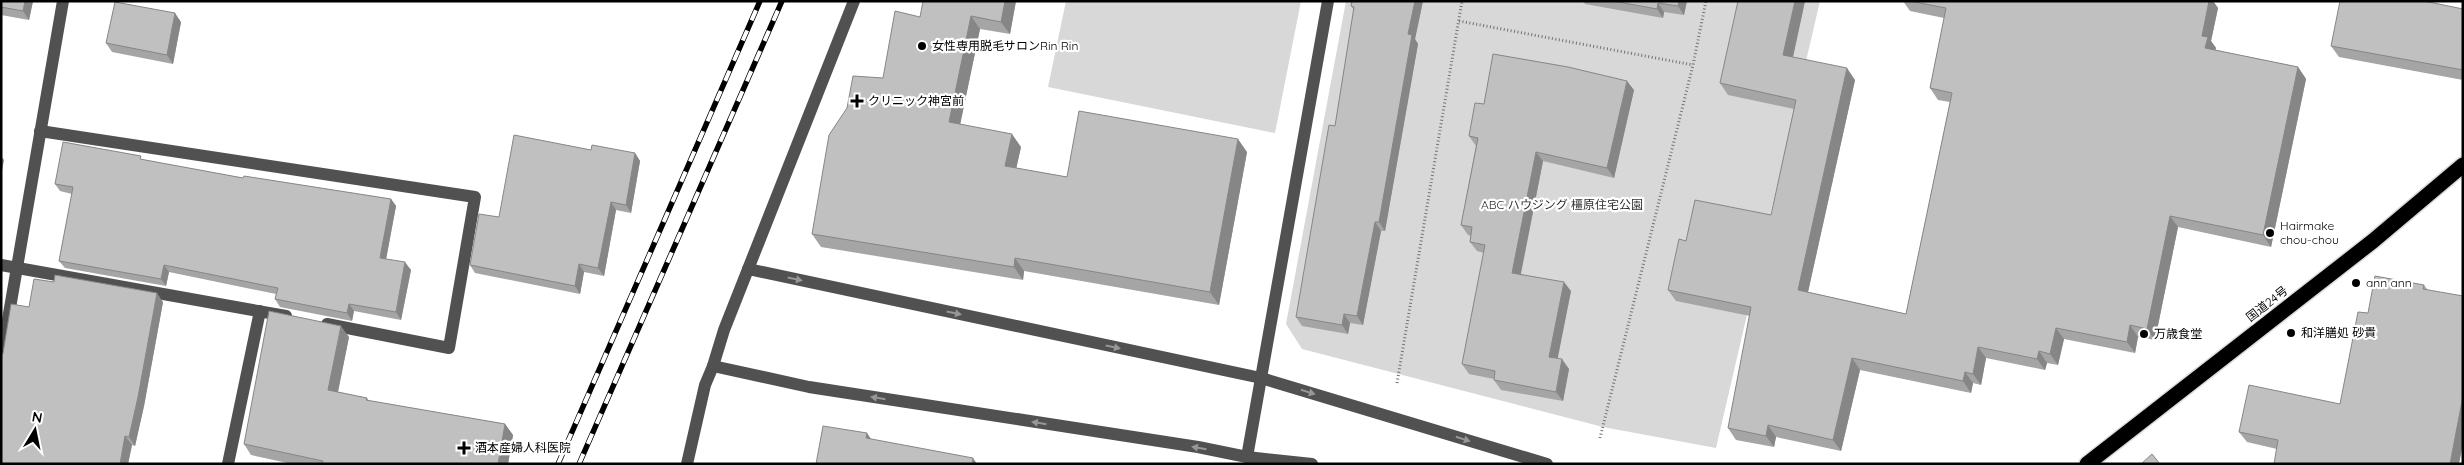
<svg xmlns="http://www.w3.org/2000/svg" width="2464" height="465" font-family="Quicksand,'Noto Sans JP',sans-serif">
<rect width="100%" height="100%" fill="#fff"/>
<g fill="#d8d8d8">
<path d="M1066,1H1301L1275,133L1048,87Z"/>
<path d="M1346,1H1820L1716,448L1603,427L1302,349L1286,324Z"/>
</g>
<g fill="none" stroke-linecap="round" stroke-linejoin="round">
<g stroke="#dbdbdb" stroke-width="18">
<path id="highway" d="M2087,464L2373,241L2463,165"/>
</g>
<g stroke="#737373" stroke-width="3" stroke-dasharray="1 2.5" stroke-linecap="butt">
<path d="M1459,21L1693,65"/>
<path d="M1397,383L1462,1"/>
<path d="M1600,438L1693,65L1706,1"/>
</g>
<g stroke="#515151" stroke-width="12">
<path d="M40,131L475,197L449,348L327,324"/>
<path d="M1,265L286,316"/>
<path d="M748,269L1261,378L1547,464"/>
<path d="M1,360L63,1"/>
<path d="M713,366L809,387L1198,447L1247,457L1312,464"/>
<path d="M1247,457L1328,1"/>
<path d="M228,464L260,311"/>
<path d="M687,464L705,385L713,366L724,330L854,1"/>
</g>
<use href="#highway" stroke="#000" stroke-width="15"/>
<g stroke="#000" stroke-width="5.5">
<g id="rail">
<path d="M558,464L760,1"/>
<path d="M579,464L782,1"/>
</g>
</g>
<use href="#rail" stroke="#fff" stroke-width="4" stroke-dasharray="11" stroke-linecap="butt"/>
</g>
<g fill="#a5a5a5">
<path d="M1,1H33L29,20L1,15Z"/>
<path d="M1016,1L1010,34L980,29L960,124L1021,147L1016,168L1067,177L1247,152L1219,305L1024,271L1023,280L821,247L812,234L883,78L920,17Z"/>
<path d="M1352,1H1423L1415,39L1418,44L1385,231H1381L1363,325L1350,323L1348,334L1302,326L1296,317L1335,126L1354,10L1351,6Z"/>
<path d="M1583,1H1687L1684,15L1664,12L1663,18L1585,4Z"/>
<path d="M1805,1L1793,57L1855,80L1808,292L1906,314L1950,102L1938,100L1930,88L1944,18L1910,11L1903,1H2213L2218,8L2211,41L2216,48L2215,50L2298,67L2306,79L2271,247L2178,227L2155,340L2138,337L2135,353L2064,339L2058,365L2047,363L2045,370L1986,358L1981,385L1973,383L1971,393L1860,370L1841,451L1776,437L1774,447L1736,440L1728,428L1750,316L1676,301L1668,290L1686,241L1771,215L1794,109L1728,95L1720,83Z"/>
<path d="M2463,9V80L2339,57L2331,46Z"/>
<path d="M181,22L173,64L112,52L106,43Z"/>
<path d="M1634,90L1614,178L1543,161L1521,274L1571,291L1557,358L1569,369L1563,401L1501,390L1494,380V379L1469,374L1462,364L1484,253L1477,251L1470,242L1471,236L1468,235L1461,225L1476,146L1469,136L1484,104Z"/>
<path d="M591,150L635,153L640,161L631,213L616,210L604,276L584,272L580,294L475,273L470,265L499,217Z"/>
<path d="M143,160L243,178L391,199L396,206L386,259L411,270L401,320L354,311L352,321L280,307L275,299L276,294L169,272L166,286L65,268L59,261L72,194L60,191L55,184Z"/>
<path d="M2424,285L2427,289L2463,444L2277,449L2247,442L2239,432L2340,404L2368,313Z"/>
<path d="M163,302L144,406L135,446L132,445L128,464H1L29,307Z"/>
<path d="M349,337L338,392L367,398L369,401L505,424L513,435L508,464H292L251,455L244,444Z"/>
</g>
<g fill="#868686">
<path d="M25,1H33L29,20L23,11Z"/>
<path d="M1005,1H1016L1010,34L1001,22Z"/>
<path d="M1415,1H1423L1415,39L1418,44L1385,231L1379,222L1408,34Z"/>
<path d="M1679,1H1687L1684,15L1678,6Z"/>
<path d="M1795,1H1805L1791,66L1783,55Z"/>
<path d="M2209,1H2213L2218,8L2211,41L2216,48L2213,59L2205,48L2202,36Z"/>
<path d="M1658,3L1664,12L1663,18L1657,9Z"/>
<path d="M175,13L181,22L173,64L167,55Z"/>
<path d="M971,16L980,29L958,135L949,122Z"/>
<path d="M2298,67L2306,79L2271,247L2263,235Z"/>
<path d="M1847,68L1855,80L1806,301L1798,290Z"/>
<path d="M1627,81L1634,90L1614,178L1607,168Z"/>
<path d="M1012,134L1021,147L1014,179L1005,166Z"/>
<path d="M1238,139L1247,152L1219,305L1210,292Z"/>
<path d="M1536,152L1543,161L1519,282L1512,273Z"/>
<path d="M635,153L640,161L631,213L626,205Z"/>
<path d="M1,156L4,160L1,176Z"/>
<path d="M391,199L396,206L385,265L380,258Z"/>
<path d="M611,202L616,210L604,276L598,268Z"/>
<path d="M2170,216L2178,227L2155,340L2147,329Z"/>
<path d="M1375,222L1381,231L1363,325L1357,316Z"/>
<path d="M1015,258L1024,271L1023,280L1014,267Z"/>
<path d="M405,262L411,270L401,320L396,312Z"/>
<path d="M579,264L584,272L580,294L575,286Z"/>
<path d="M164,265L169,272L166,286L161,279Z"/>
<path d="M1564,282L1571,291L1556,367L1549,357Z"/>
<path d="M157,293L163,302L144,406L135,446L129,437Z"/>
<path d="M349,304L354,311L352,321L347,313Z"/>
<path d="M1344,314L1350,323L1348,334L1342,325Z"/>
<path d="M2130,325L2138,337L2135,353L2127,342Z"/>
<path d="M341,326L349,337L336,401L328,390Z"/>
<path d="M2056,328L2064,339L2058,365L2050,354Z"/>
<path d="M1978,347L1986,358L1981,385L1973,374Z"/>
<path d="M2039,351L2047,363L2045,370L2037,359Z"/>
<path d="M1852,358L1860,370L1841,451L1833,440Z"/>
<path d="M1562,359L1569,369L1563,401L1556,392Z"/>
<path d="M1965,372L1973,383L1971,393L1963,381Z"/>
<path d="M2463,396V444L2459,464H2450Z"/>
<path d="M505,424L513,435L508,464H498Z"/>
<path d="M1768,425L1776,437L1774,447L1766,436Z"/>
<path d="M867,433L875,445L866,438Z"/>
<path d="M125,436L132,445L128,464H120Z"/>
<path d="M973,458L977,464H972Z"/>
</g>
<g fill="#c0c0c0" stroke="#868686">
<path d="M1,1H25L23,11L1,7Z"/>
<path d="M923,1H1005L1001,22L971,16L949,122L1012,134L1005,166L1067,177L1079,111L1238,139L1210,292L1015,258L1014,267L812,234L829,135L847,108L853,76L883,78L895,11L920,17Z"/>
<path d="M1352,1H1415L1408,34L1412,35L1379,222H1375L1357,316L1344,314L1342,325L1296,317L1329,125L1335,126L1354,7L1351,6Z"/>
<path d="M1613,1H1679L1678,6L1658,3L1657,9Z"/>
<path d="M1738,1H1795L1783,55L1847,68L1798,290L1906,314L1952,93L1930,88L1946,8L1910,1H2209L2202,36L2208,37L2205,48L2298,67L2263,235L2170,216L2147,329L2130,325L2127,342L2056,328L2050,354L2039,351L2037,359L1978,347L1973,374L1965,372L1963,381L1852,358L1833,440L1768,425L1766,436L1728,428L1751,307L1668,290L1679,239L1686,241L1695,200L1771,215L1796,100L1720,83Z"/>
<path d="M2340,1H2424L2463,9V70L2331,46Z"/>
<path d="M115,2L175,13L167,55L106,43Z"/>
<path d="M1493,54L1568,67L1627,81L1607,168L1536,152L1512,273L1564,282L1549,357L1562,359L1556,392L1494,380L1495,371L1462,364L1485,245L1470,242L1472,227L1461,225L1478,138L1469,136L1475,103L1484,104Z"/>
<path d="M514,135L591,150L592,145L635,153L626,205L611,202L598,268L579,264L575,286L470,265L479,214L499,217Z"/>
<path d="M63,142L141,156L140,159L243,178L244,176L391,199L380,258L405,262L396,312L349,304L347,313L275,299L278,288L164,265L161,279L59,261L73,187L55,184Z"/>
<path d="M55,275L157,293L138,397L129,437L125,436L120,464H1V356L3,353L11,304L29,307L34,279L54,282Z"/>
<path d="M2375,276L2424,285L2423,289L2463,296V396L2450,464H2274L2278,440L2239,432L2249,385L2340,404L2358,312L2368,313Z"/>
<path d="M269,311L341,326L328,390L367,398L366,400L505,424L498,464H322L323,461L244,444Z"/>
<path d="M823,426L867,433L866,438L973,458L972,464H816Z"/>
<path d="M2152,454L2160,464H2141Z"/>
</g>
<defs><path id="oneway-solid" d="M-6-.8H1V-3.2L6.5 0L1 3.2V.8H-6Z" transform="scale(1.25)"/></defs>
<g fill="#979797">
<use href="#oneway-solid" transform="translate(795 279) rotate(12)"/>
<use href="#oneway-solid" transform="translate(954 313) rotate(12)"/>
<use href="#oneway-solid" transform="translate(1113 347) rotate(12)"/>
<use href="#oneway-solid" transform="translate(1308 392) rotate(17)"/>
<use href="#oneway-solid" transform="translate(878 398) rotate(-171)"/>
<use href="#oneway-solid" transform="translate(1039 423) rotate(-171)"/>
<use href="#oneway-solid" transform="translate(1463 439) rotate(17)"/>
<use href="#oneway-solid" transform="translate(1199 448) rotate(-170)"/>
</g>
<g fill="#000" stroke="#fff" stroke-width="2">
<circle cx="922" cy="46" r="5"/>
<path d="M854.5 93.5h5v5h5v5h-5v5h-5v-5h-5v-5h5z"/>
<circle cx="2270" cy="233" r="5"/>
<circle cx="2356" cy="283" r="5"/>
<circle cx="2291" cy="333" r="5"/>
<circle cx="2144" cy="334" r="5"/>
<path d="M461.5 440.5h5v5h5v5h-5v5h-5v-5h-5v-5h5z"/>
</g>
<g text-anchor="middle" stroke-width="4.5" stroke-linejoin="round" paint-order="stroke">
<g font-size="12" fill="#000" stroke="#fff" text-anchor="start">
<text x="932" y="50">女性専用脱毛サロンRin Rin</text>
<text x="868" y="105">クリニック神宮前</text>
<text x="2280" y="230">Hairmake<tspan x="2280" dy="14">chou-chou</tspan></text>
<text x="2366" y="287">ann ann</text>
<text x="2301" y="337">和洋膳処 砂貴</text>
<text x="2154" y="338">万歳食堂</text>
<text x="475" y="452">酒本産婦人科医院</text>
</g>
<g font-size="12" fill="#2f2f2f" stroke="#fff">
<text x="1562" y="209">ABC ハウジング 橿原住宅公園</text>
</g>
<g font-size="12" fill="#000" stroke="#fff">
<text transform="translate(2267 304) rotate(-38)" y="4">国道24号</text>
</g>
</g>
<rect width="2464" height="465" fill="none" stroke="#000000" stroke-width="5"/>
<g transform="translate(35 430) rotate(10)" stroke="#ffffff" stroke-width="4" paint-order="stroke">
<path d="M0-4L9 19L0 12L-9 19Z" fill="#000000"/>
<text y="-8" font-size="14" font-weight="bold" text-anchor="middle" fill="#000000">N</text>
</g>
</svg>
